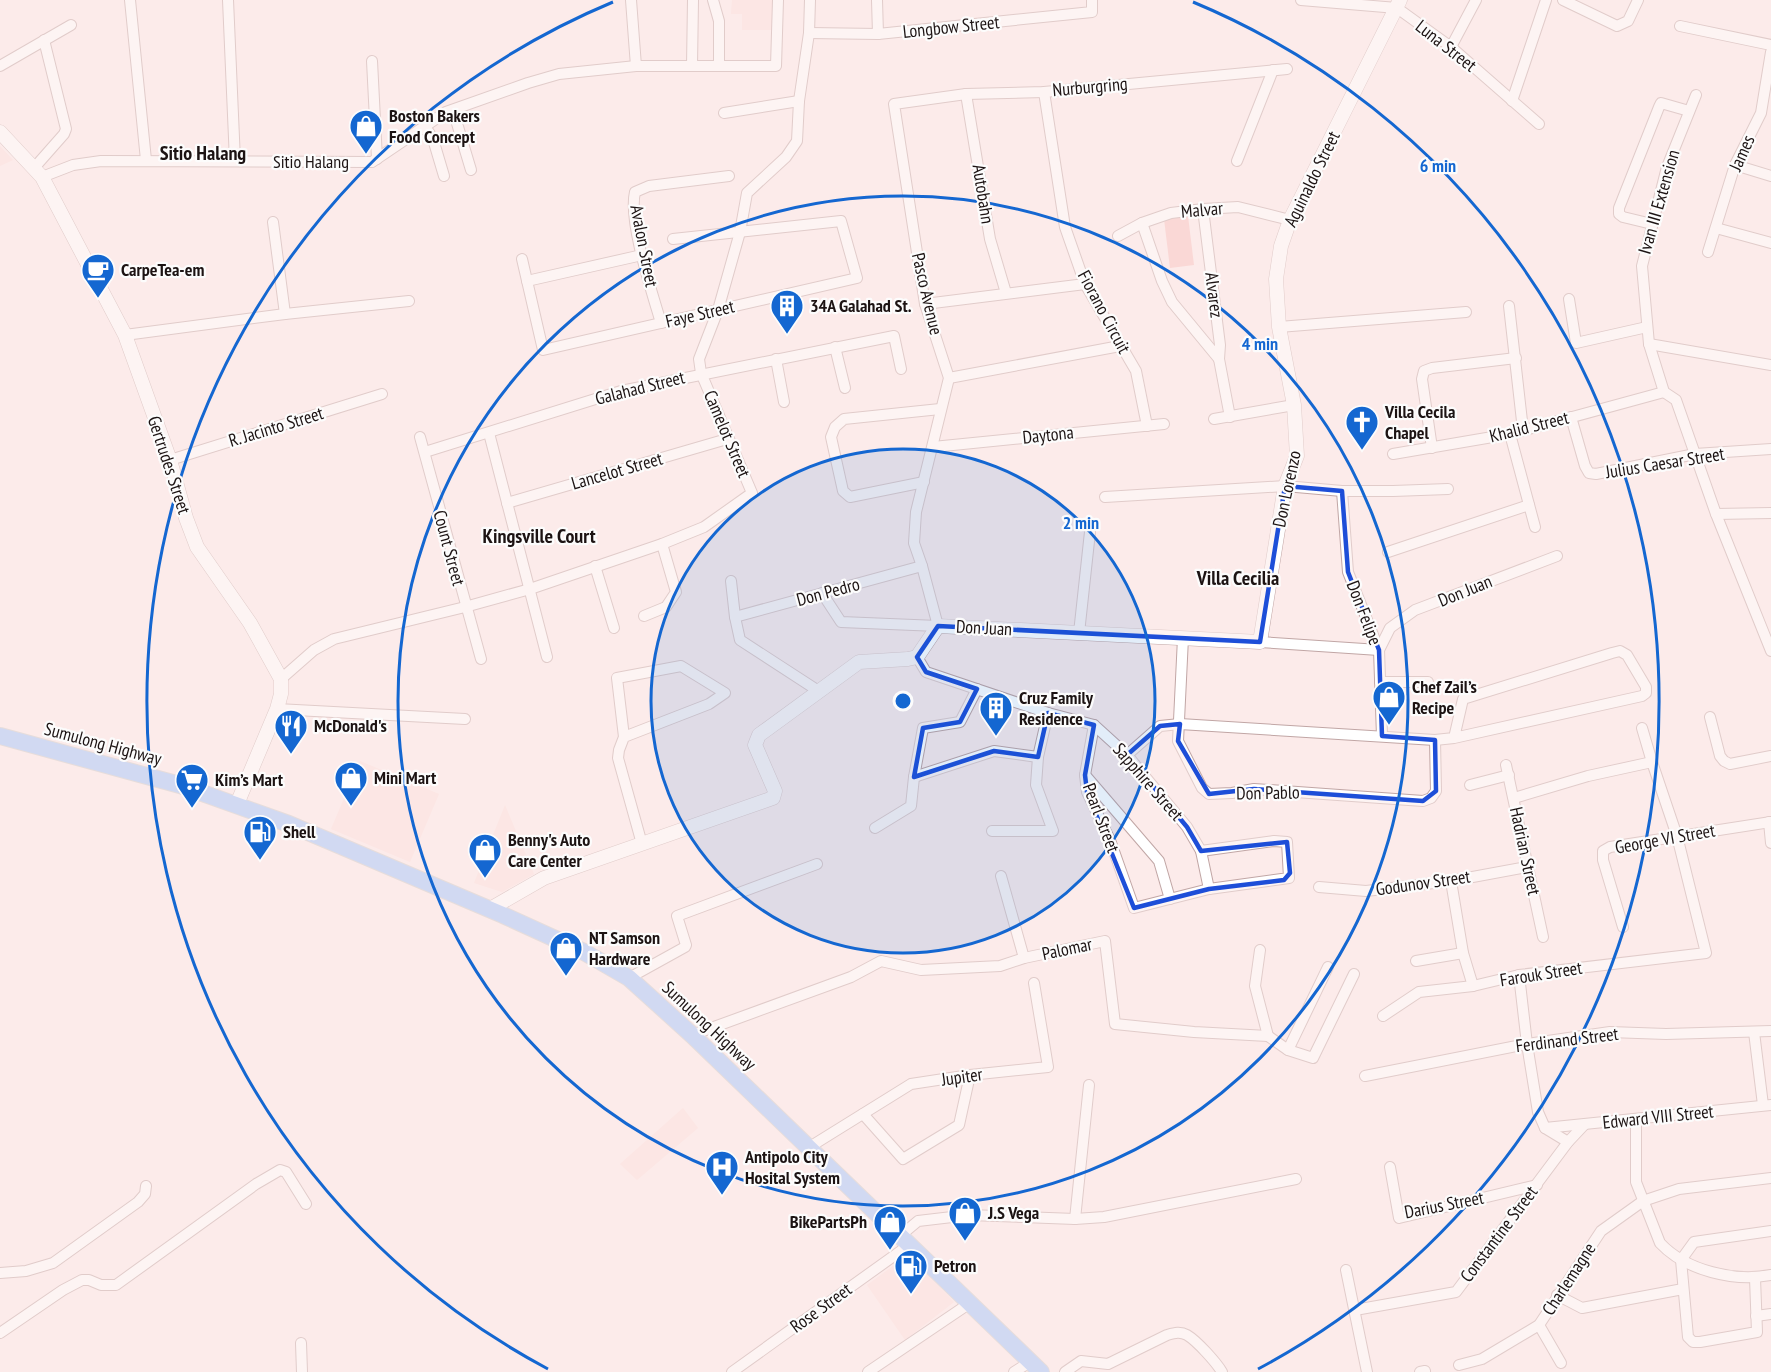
<svg xmlns="http://www.w3.org/2000/svg" width="1771" height="1372" font-family="'PT Sans Narrow',sans-serif">
<rect width="100%" height="100%" fill="#fcebea"/>
<g fill="#fddfdd">
<path d="M732,0H775L774,30H742V14H731Z"/>
<path d="M0,146L13,160L0,166Z"/>
<path d="M360,761L439,794L410,862L331,829Z"/>
<path d="M505,805L534,874L502,892L474,883Z"/>
<path d="M683,1108L698,1128L637,1180L620,1164Z"/>
<path d="M908,1255L954,1302L905,1340L867,1285Z"/>
</g>
<path fill="#f9c1be" d="M1188,216L1194,265L1170,268L1164,219Z"/>
<g fill="none" stroke-linecap="round" stroke-linejoin="round">
<g stroke="#c1a6a5" stroke-width="12">
<g id="minor">
<path d="M130,0L146,160"/>
<path d="M228,0L235,161"/>
<path d="M631,0L636,66"/>
<path d="M713,0L719,21V65"/>
<path d="M877,0L878,34"/>
<path d="M1301,0L1397,8L1451,47L1539,124"/>
<path d="M1563,0L1617,26L1628,21L1638,0"/>
<path d="M1680,26L1771,45"/>
<path d="M809,33L878,34L1092,12V0"/>
<path d="M1451,47L1476,0"/>
<path d="M372,61L377,159"/>
<path d="M0,66L71,25"/>
<path d="M692,66L693,0"/>
<path d="M1044,92L1065,227L1085,284L1136,371L1147,426"/>
<path d="M966,94L990,239L1006,293"/>
<path d="M1696,95L1667,167L1642,266L1649,344L1664,392L1676,400L1716,514L1771,651"/>
<path d="M1512,101L1546,0"/>
<path d="M453,110L471,170"/>
<path d="M724,113L799,101"/>
<path d="M425,126L433,139L444,176"/>
<path d="M1237,161L1273,70"/>
<path d="M1735,165L1771,176"/>
<path d="M34,168L64,134L66,129L44,40"/>
<path d="M42,177L73,165L101,161L372,162L446,112L528,83L559,74L636,66H776L778,0"/>
<path d="M1203,209L1220,345L1219,359L1230,417"/>
<path d="M273,222L285,314"/>
<path d="M1142,223L1162,281L1172,302L1219,359"/>
<path d="M1652,224L1623,217L1619,214V208L1659,107L1661,103L1689,111"/>
<path d="M1716,228L1771,243"/>
<path d="M1118,236L1142,223L1171,213L1203,209L1238,207L1290,220"/>
<path d="M1708,252L1735,165L1761,113L1771,52"/>
<path d="M522,259L543,350L857,278L841,221L673,239"/>
<path d="M527,281L642,255"/>
<path d="M1569,299L1576,343L1647,327"/>
<path d="M925,304L1085,284"/>
<path d="M1509,306L1523,430"/>
<path d="M661,323C652,292 628,221 635,192L649,186L729,176"/>
<path d="M1279,327L1466,312"/>
<path d="M125,335L285,314L409,301"/>
<path d="M1649,344L1771,365"/>
<path d="M835,347L845,388"/>
<path d="M776,359L784,402"/>
<path d="M949,378L1120,346"/>
<path d="M1571,417L1585,466L1589,473L1596,474L1695,454L1771,449"/>
<path d="M1214,419L1294,405"/>
<path d="M489,433L547,657"/>
<path d="M1510,434L1535,527"/>
<path d="M420,437L481,659"/>
<path d="M933,447L1164,424"/>
<path d="M1432,448L1422,379L1424,371L1432,368L1516,358"/>
<path d="M425,452L621,391L894,336L901,369"/>
<path d="M1393,454L1510,434L1664,392"/>
<path d="M170,460L382,394"/>
<path d="M924,482L850,497L843,491L831,437L835,427L844,419L940,409"/>
<path d="M1342,491L1348,572L1379,650L1382,736"/>
<path d="M1105,497L1285,486L1342,491H1393L1448,489"/>
<path d="M507,503L727,439"/>
<path d="M1716,514L1771,513"/>
<path d="M1388,552L1529,505"/>
<path d="M595,566L614,628"/>
<path d="M731,581L735,617L740,640L820,692"/>
<path d="M822,593L841,622L938,626L922,566L914,543L916,512L949,378L925,304L894,104L966,94L1044,92L1287,69"/>
<path d="M644,616L666,607L676,592L662,544"/>
<path d="M735,617L922,566"/>
<path d="M1079,633L1090,532"/>
<path d="M1183,638L1178,741L1202,788L1209,794L1232,793L1254,789L1423,801L1431,798L1436,791L1435,740"/>
<path d="M1260,642L1379,650"/>
<path d="M1379,650L1390,628L1415,610L1557,556"/>
<path d="M917,657L926,672L1048,713L1094,725L1127,755L1187,827L1201,851L1209,889"/>
<path d="M281,679L314,650L334,639L465,607L530,589L662,544L704,527L752,493L701,373L699,359L718,310L740,232L747,193L786,157L797,141L799,101L809,33L810,0"/>
<path d="M1380,682H1428"/>
<path d="M277,709L465,719"/>
<path d="M1710,717L1720,756L1724,761L1730,764L1771,756"/>
<path d="M1094,725L1085,775L1087,792L1110,840L1134,908L1209,889L1289,878L1287,842L1274,841L1201,851"/>
<path d="M624,737L617,678L681,666L725,693L709,704L624,737L619,750L618,758L642,844"/>
<path d="M1127,755L1160,726L1180,724L1435,740L1454,738L1642,696L1646,693V687L1627,655L1620,651L1612,653L1463,699L1454,738"/>
<path d="M1506,765L1543,937"/>
<path d="M1085,775L1159,861L1170,899"/>
<path d="M914,777L994,751L1038,757"/>
<path d="M1470,785L1509,775"/>
<path d="M1514,798L1588,776L1652,762"/>
<path d="M1769,822L1771,843"/>
<path d="M875,828L911,806L914,777L923,728L960,722L977,689"/>
<path d="M992,831H1053L1036,785L1038,757L1048,713"/>
<path d="M1001,876L1024,958"/>
<path d="M1451,881L1463,953L1473,986"/>
<path d="M1319,887L1366,891L1451,881L1527,867"/>
<path d="M1623,927L1603,860V851L1610,847L1771,822"/>
<path d="M1260,950L1255,986L1268,1036"/>
<path d="M1416,961L1463,953"/>
<path d="M1519,975L1527,1044L1538,1112L1545,1128L1568,1142"/>
<path d="M629,978L685,947L686,945L677,916L817,864"/>
<path d="M1383,1016L1419,992L1473,986L1519,975L1706,953L1677,836L1652,762L1642,728"/>
<path d="M1754,1032L1763,1105"/>
<path d="M692,1035L851,977L881,961L921,970L1000,966L1024,958L1105,941L1115,1024L1194,1032L1268,1036L1288,1050L1328,967"/>
<path d="M1288,1050L1313,1058L1354,974"/>
<path d="M1365,1076L1527,1044L1610,1032L1666,1034L1771,1031"/>
<path d="M863,1114L903,1159L959,1125L970,1075"/>
<path d="M1636,1120V1182L1660,1243C1686,1271 1735,1282 1771,1275"/>
<path d="M1545,1128L1771,1105"/>
<path d="M808,1148L911,1084L970,1075L1048,1067L1034,983"/>
<path d="M1390,1167L1399,1218L1537,1185"/>
<path d="M1075,1219L1089,1085"/>
<path d="M900,1236L918,1221L969,1215L1075,1219L1104,1217L1296,1179"/>
<path d="M1346,1270L1367,1372"/>
<path d="M0,1273L26,1271L53,1263L138,1202L145,1194L146,1186"/>
<path d="M1755,1278L1757,1332L1700,1342H1693L1688,1337L1681,1260L1694,1242L1771,1231"/>
<path d="M1557,1295L1582,1308L1683,1289"/>
<path d="M1355,1310L1456,1292L1568,1142L1584,1125"/>
<path d="M1756,1316L1771,1314"/>
<path d="M1539,1325L1561,1363"/>
<path d="M0,1333L63,1290L82,1280H89L101,1285H116L256,1184L280,1170L286,1172L306,1204"/>
<path d="M301,1343L302,1372"/>
<path d="M1459,1365L1482,1359L1539,1325L1601,1231L1643,1201L1679,1189L1771,1178"/>
<path d="M732,1372L909,1245"/>
<path d="M868,1372L970,1303"/>
<path d="M1014,1372L1030,1362"/>
<path d="M1065,1372L1081,1361L1108,1364L1167,1335C1174,1333 1180,1331 1187,1335C1197,1341 1216,1362 1222,1372"/>
<path d="M1420,1372L1425,1371"/>
</g>
</g>
<g stroke="#c1a6a5" stroke-width="15">
<g id="tertiary">
<path d="M0,132L42,177L125,335L170,460L186,518L197,547L250,623L281,679V694L277,709L237,804"/>
<path d="M490,909L544,878L773,798L775,791L755,745L759,735L859,662L908,659L917,657L938,626L1260,642L1285,486L1297,456L1294,405L1279,327L1276,279L1281,246L1290,220L1400,0"/>
</g>
</g>
<g stroke="#cdcbcb" stroke-width="18">
<path id="primary" d="M0,736L180,785L289,824L503,915L584,952L629,978L692,1035L1041,1372"/>
</g>
<use href="#minor" stroke="#fff" stroke-width="10"/>
<use href="#tertiary" stroke="#fff" stroke-width="14"/>
<use href="#primary" stroke="#9dc4fd" stroke-width="16"/>
</g>
<path d="M0 0H1771V1372H0ZM1285,486L1342,491L1348,572L1379,650L1382,736L1435,740L1436,791L1423,801L1254,789L1209,794L1178,741L1180,724L1160,726L1127,755L1187,827L1201,851L1287,842L1290,873L1284,880L1209,889L1134,908L1087,792L1085,775L1094,725L1048,713L1038,757L994,751L914,777L923,728L960,722L977,689L926,672L917,657L938,626L1260,642Z" fill="#fcebea" fill-opacity=".55" fill-rule="evenodd"/>
<path fill="none" stroke="#1d4ed8" stroke-width="4.5" stroke-linejoin="round" d="M1285,486L1342,491L1348,572L1379,650L1382,736L1435,740L1436,791L1423,801L1254,789L1209,794L1178,741L1180,724L1160,726L1127,755L1187,827L1201,851L1287,842L1290,873L1284,880L1209,889L1134,908L1087,792L1085,775L1094,725L1048,713L1038,757L994,751L914,777L923,728L960,722L977,689L926,672L917,657L938,626L1260,642Z"/>
<circle cx="903" cy="701" r="252" fill="#1467d1" fill-opacity=".12"/>
<g fill="none" stroke="#1467d1" stroke-width="3">
<circle cx="903" cy="701" r="252"/>
<circle cx="903" cy="701" r="505"/>
<path d="M548 1369A757 757 0 0 1 613 2M1193 2A757 757 0 0 1 1258 1369"/>
</g>
<defs>
<g id="shop-pin" transform="scale(1.725)"><path d="M0 17L-7.5 6A9.5 9.5 0 1 1 7.5 6Z" fill="#1467d1" stroke="#fcfcfc"/><path d="M-5-2.5h2.3a2.7 3.5 0 0 1 5.4 0H5L5.5 6h-11ZM-1.5-2.5h3a1.5 2.3 0 0 0-3 0Z" fill="#fff"/></g>
<g id="cafe-pin" transform="scale(1.725)"><path d="M0 17L-7.5 6A9.5 9.5 0 1 1 7.5 6Z" fill="#1467d1" stroke="#fcfcfc"/><path d="M-5.5-4.5H6V0H3Q3 3.5 0 3.5H-2.5Q-5.5 3.5-5.5 0ZM3-3.2v2h1.7v-2ZM-6 4.5H4V6H-6Z" fill="#fff"/></g>
<g id="building-pin" transform="scale(1.725)"><path d="M0 17L-7.5 6A9.5 9.5 0 1 1 7.5 6Z" fill="#1467d1" stroke="#fcfcfc"/><path d="M-4-6H4V6H1V3H-1V6H-4ZM-2.5-4.3h1.7v1.8h-1.7ZM.8-4.3h1.7v1.8H.8ZM-2.5-1h1.7V.8h-1.7ZM.8-1h1.7V.8H.8Z" fill="#fff"/></g>
<g id="church-pin" transform="scale(1.725)"><path d="M0 17L-7.5 6A9.5 9.5 0 1 1 7.5 6Z" fill="#1467d1" stroke="#fcfcfc"/><path d="M-1.2-6h2.4v3.5h3.3v2.4h-3.3V6h-2.4V-.1h-3.3v-2.4h3.3Z" fill="#fff"/></g>
<g id="restaurant-pin" transform="scale(1.725)"><path d="M0 17L-7.5 6A9.5 9.5 0 1 1 7.5 6Z" fill="#1467d1" stroke="#fcfcfc"/><path d="M-5-6h1v4h1v-4h1v4h1v-4h1v5L-1.5 .5V6h-2V.5L-5-1ZM5-6V6H3V1.5H1.5Q1.5-4 5-6Z" fill="#fff"/></g>
<g id="supermarket-pin" transform="scale(1.725)"><path d="M0 17L-7.5 6A9.5 9.5 0 1 1 7.5 6Z" fill="#1467d1" stroke="#fcfcfc"/><path d="M-6-5.5h2.5l.6 2H6L4.5 2H-2.5L-4.4-4H-6ZM-1.5 3.2a1.3 1.3 0 1 0 .1 0ZM3 3.2a1.3 1.3 0 1 0 .1 0Z" fill="#fff"/></g>
<g id="fuel-pin" transform="scale(1.725)"><path d="M0 17L-7.5 6A9.5 9.5 0 1 1 7.5 6Z" fill="#1467d1" stroke="#fcfcfc"/><path d="M-5.5-6h7V0h2V4h1.3V-2.5L3-4.5l.8-.8L6-3V5H2.5V1h-1V6h-7ZM-4.2-4.7v3.2H.2V-4.7Z" fill="#fff"/></g>
<g id="hospital-pin" transform="scale(1.725)"><path d="M0 17L-7.5 6A9.5 9.5 0 1 1 7.5 6Z" fill="#1467d1" stroke="#fcfcfc"/><path d="M-5-5h3v3.5h4V-5h3V5h-3V1.5h-4V5h-3Z" fill="#fff"/></g>
</defs>
<g fill-rule="evenodd">
<use href="#shop-pin" x="366" y="126"/>
<use href="#cafe-pin" x="98" y="270"/>
<use href="#building-pin" x="787" y="306"/>
<use href="#church-pin" x="1362" y="422"/>
<use href="#shop-pin" x="1389" y="697"/>
<use href="#building-pin" x="996" y="708"/>
<use href="#restaurant-pin" x="291" y="726"/>
<use href="#shop-pin" x="351" y="778"/>
<use href="#supermarket-pin" x="192" y="780"/>
<use href="#fuel-pin" x="260" y="832"/>
<use href="#shop-pin" x="485" y="850"/>
<use href="#shop-pin" x="566" y="948"/>
<use href="#hospital-pin" x="722" y="1167"/>
<use href="#shop-pin" x="965" y="1213"/>
<use href="#shop-pin" x="890" y="1222"/>
<use href="#fuel-pin" x="911" y="1266"/>
</g>
<g text-anchor="middle" stroke-width="4.5" stroke-linejoin="round" paint-order="stroke">
<g font-size="18" fill="#1c1313" stroke="#fcfcfc">
<text transform="translate(951 27) rotate(-6)" y="6">Longbow Street</text>
<text transform="translate(1446 46) rotate(38)" y="6">Luna Street</text>
<text transform="translate(1090 87) rotate(-5)" y="6">Nurburgring</text>
<text transform="translate(1742 153) rotate(-66)" y="6">James</text>
<text x="311" y="168">Sitio Halang</text>
<text transform="translate(1312 179) rotate(-64)" y="6">Aguinaldo Street</text>
<text transform="translate(983 194) rotate(81)" y="6">Autobahn</text>
<text transform="translate(1659 202) rotate(-74)" y="6">Ivan III Extension</text>
<text transform="translate(1202 210) rotate(-5)" y="6">Malvar</text>
<text transform="translate(644 246) rotate(79)" y="6">Avalon Street</text>
<text transform="translate(927 294) rotate(77)" y="6">Pasco Avenue</text>
<text transform="translate(1214 295) rotate(83)" y="6">Alvarez</text>
<text transform="translate(1104 312) rotate(62)" y="6">Fiorano Circuit</text>
<text transform="translate(700 314) rotate(-13)" y="6">Faye Street</text>
<text transform="translate(640 388) rotate(-14)" y="6">Galahad Street</text>
<text transform="translate(276 427) rotate(-17)" y="6">R. Jacinto Street</text>
<text transform="translate(1529 427) rotate(-14)" y="6">Khalid Street</text>
<text transform="translate(727 434) rotate(67)" y="6">Camelot Street</text>
<text transform="translate(1048 435) rotate(-6)" y="6">Daytona</text>
<text transform="translate(1665 463) rotate(-9)" y="6">Julius Caesar Street</text>
<text transform="translate(169 465) rotate(72)" y="6">Gertrudes Street</text>
<text transform="translate(617 471) rotate(-16)" y="6">Lancelot Street</text>
<text transform="translate(1287 489) rotate(-78)" y="6">Don Lorenzo</text>
<text transform="translate(449 548) rotate(75)" y="6">Count Street</text>
<text transform="translate(1465 591) rotate(-22)" y="6">Don Juan</text>
<text transform="translate(828 592) rotate(-15)" y="6">Don Pedro</text>
<text transform="translate(1364 613) rotate(69)" y="6">Don Felipe</text>
<text transform="translate(984 628) rotate(3)" y="6">Don Juan</text>
<text transform="translate(103 744) rotate(15)" y="6">Sumulong Highway</text>
<text transform="translate(1148 782) rotate(49)" y="6">Sapphire Street</text>
<text transform="translate(1268 793) rotate(-1)" y="6">Don Pablo</text>
<text transform="translate(1101 818) rotate(69)" y="6">Pearl Street</text>
<text transform="translate(1665 839) rotate(-10)" y="6">George VI Street</text>
<text transform="translate(1525 851) rotate(78)" y="6">Hadrian Street</text>
<text transform="translate(1423 883) rotate(-8)" y="6">Godunov Street</text>
<text transform="translate(1067 949) rotate(-12)" y="6">Palomar</text>
<text transform="translate(1541 974) rotate(-9)" y="6">Farouk Street</text>
<text transform="translate(709 1026) rotate(43)" y="6">Sumulong Highway</text>
<text transform="translate(1567 1040) rotate(-7)" y="6">Ferdinand Street</text>
<text transform="translate(962 1077) rotate(-8)" y="6">Jupiter</text>
<text transform="translate(1658 1117) rotate(-6)" y="6">Edward VIII Street</text>
<text transform="translate(1444 1205) rotate(-11)" y="6">Darius Street</text>
<text transform="translate(1499 1234) rotate(-53)" y="6">Constantine Street</text>
<text transform="translate(1569 1279) rotate(-57)" y="6">Charlemagne</text>
<text transform="translate(821 1308) rotate(-36)" y="6">Rose Street</text>
</g>
<g font-size="18" font-weight="bold" fill="#1c1313" stroke="#fcfcfc" text-anchor="start">
<text x="389" y="122">Boston Bakers<tspan x="389" dy="21">Food Concept</tspan></text>
<text x="121" y="276">CarpeTea-em</text>
<text x="810" y="312">34A Galahad St.</text>
<text x="1385" y="418">Villa Cecila<tspan x="1385" dy="21">Chapel</tspan></text>
<text x="1412" y="693">Chef Zail’s<tspan x="1412" dy="21">Recipe</tspan></text>
<text x="1019" y="704">Cruz Family<tspan x="1019" dy="21">Residence</tspan></text>
<text x="314" y="732">McDonald's</text>
<text x="374" y="784">Mini Mart</text>
<text x="215" y="786">Kim’s Mart</text>
<text x="283" y="838">Shell</text>
<text x="508" y="846">Benny's Auto<tspan x="508" dy="21">Care Center</tspan></text>
<text x="589" y="944">NT Samson<tspan x="589" dy="21">Hardware</tspan></text>
<text x="745" y="1163">Antipolo City<tspan x="745" dy="21">Hosital System</tspan></text>
<text x="988" y="1219">J.S Vega</text>
<text x="867" y="1228" text-anchor="end">BikePartsPh</text>
<text x="934" y="1272">Petron</text>
</g>
<g font-size="20" font-weight="bold" fill="#1c1313" stroke="#fcfcfc">
<text x="203" y="160">Sitio Halang</text>
<text x="539" y="543">Kingsville Court</text>
<text x="1238" y="585">Villa Cecilia</text>
</g>
</g>
<circle cx="903" cy="701" r="9" fill="#1467d1" stroke="#fcfcfc" stroke-width="3"/>
<g font-size="18" text-anchor="middle" font-weight="bold" fill="#1467d1" stroke="#fcfcfc" stroke-width="4.5" stroke-linejoin="round" paint-order="stroke">
<text x="1438" y="172">6 min</text>
<text x="1260" y="350">4 min</text>
<text x="1081" y="529">2 min</text>
</g>
</svg>
